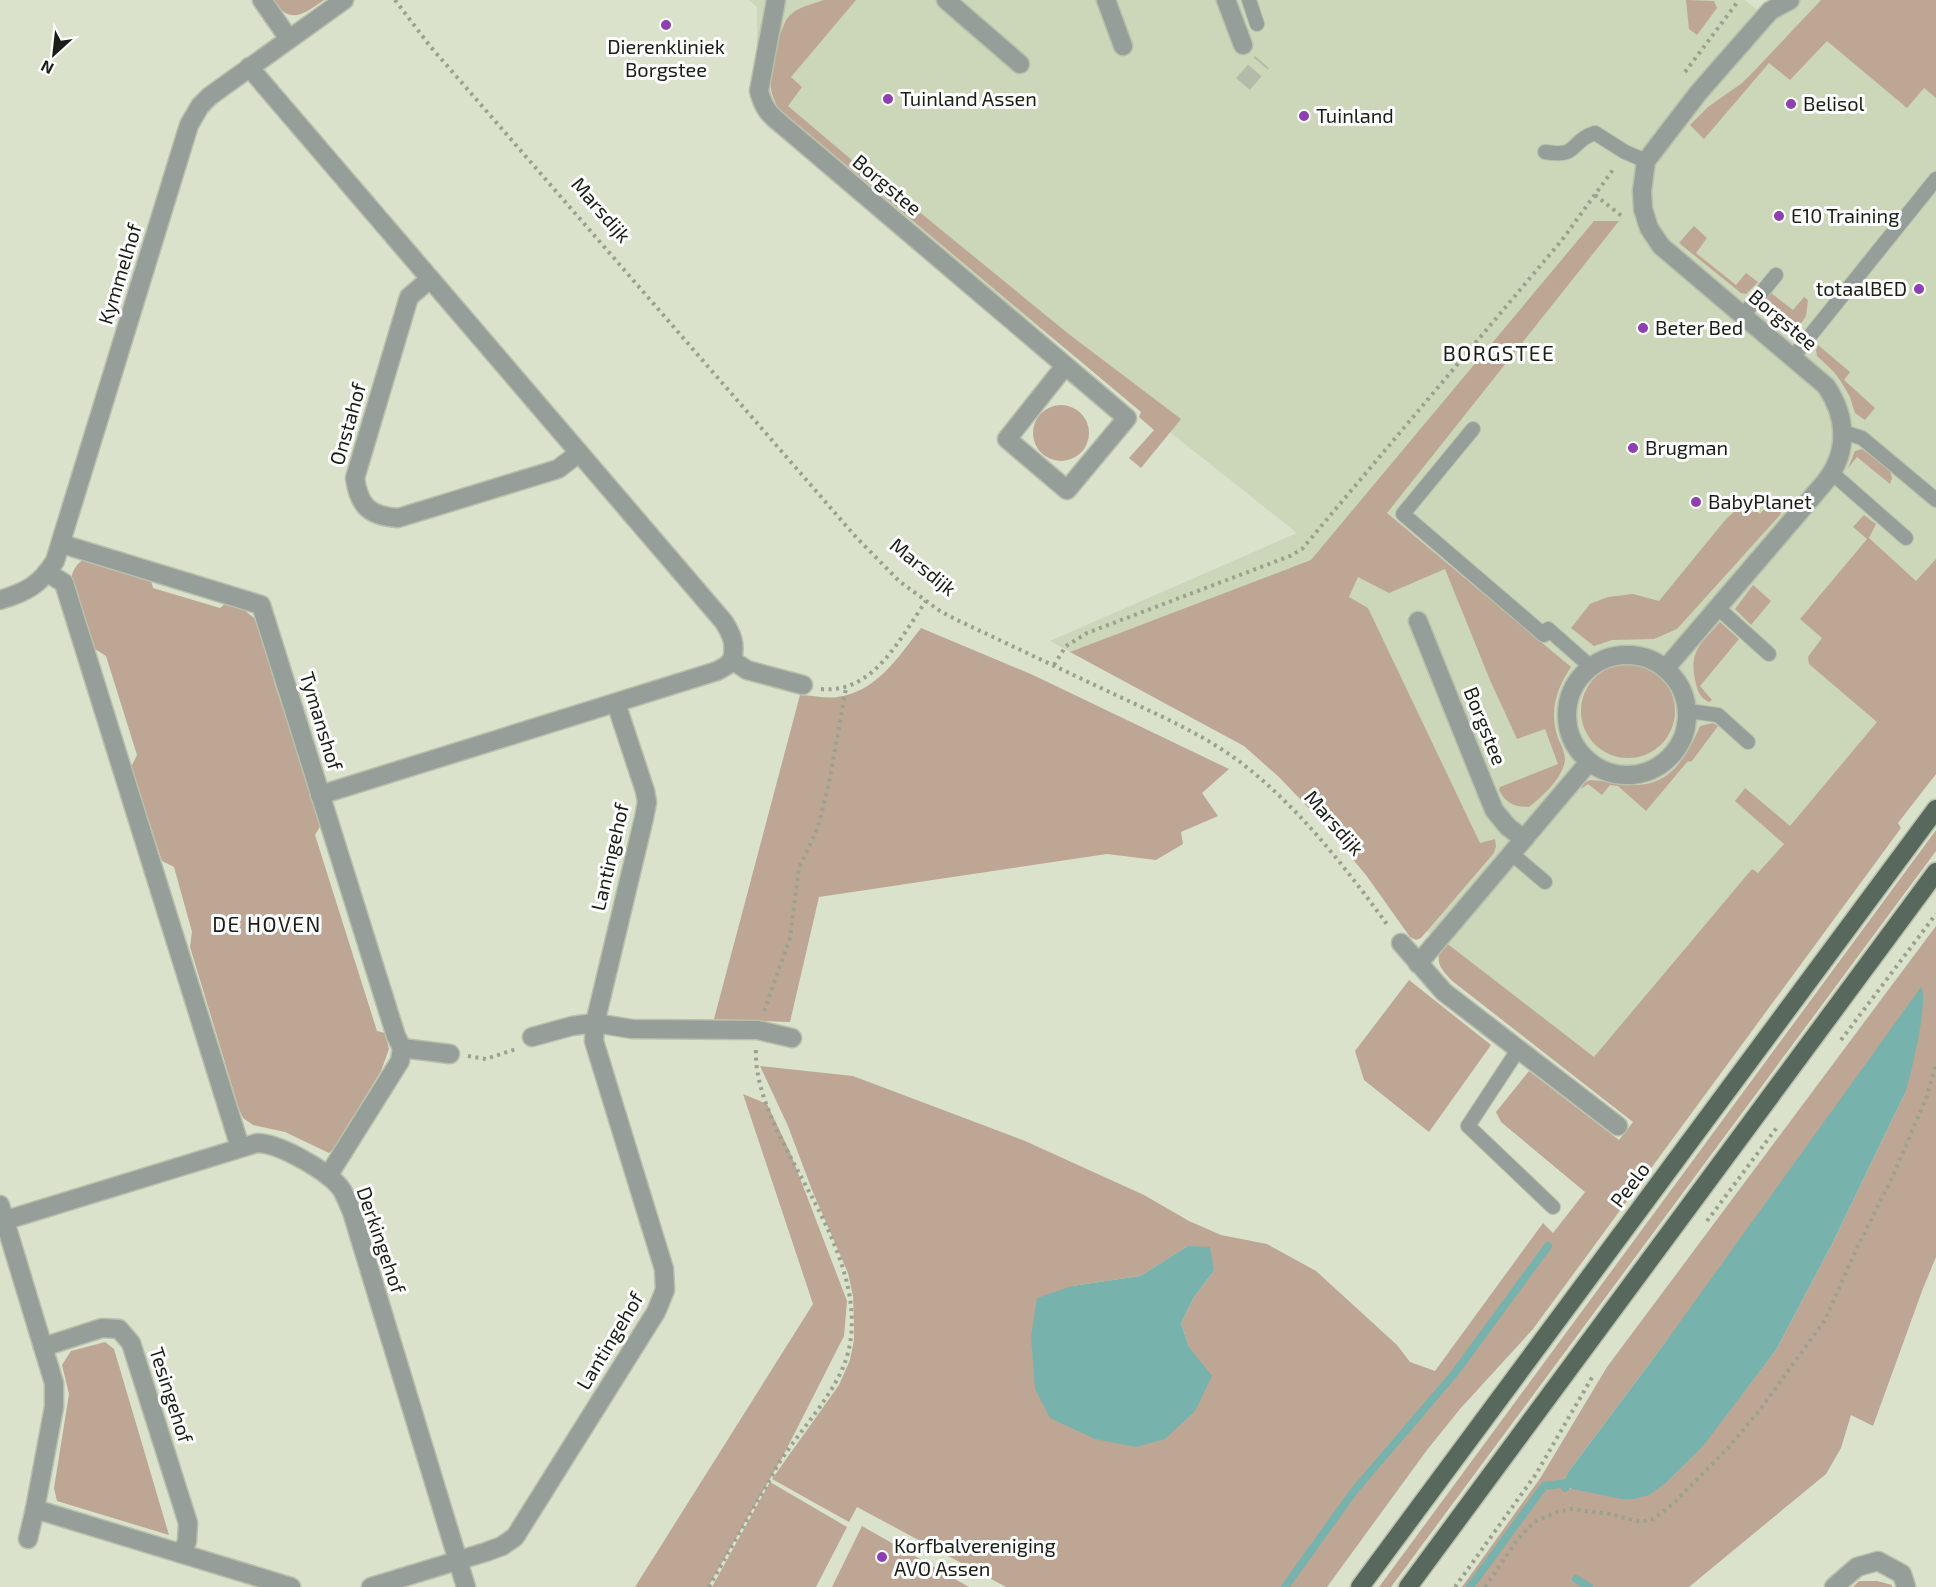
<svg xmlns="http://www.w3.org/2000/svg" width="1936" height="1587" font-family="'Exo 2',sans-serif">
<rect width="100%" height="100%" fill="#dae2cc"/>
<path fill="#ccd6b9" d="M749,0H1745L1761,13L1770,0H1893L1936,93V701L1619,1079L1446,943L1393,911L1366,875L1321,821L1280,778L1244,746L1050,641L1297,533L757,104V7Z"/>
<g fill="#bea695" fill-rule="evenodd">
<path d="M273,0H324C304,14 290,26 273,0Z"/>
<path d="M824,0H856L791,77L802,87L788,106L912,211L915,208L917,210L1070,335L1181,419L1141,468L1129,458L1154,430L1139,417L1141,412L777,107C775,101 772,95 771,89C769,74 779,26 790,15C799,7 812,4 824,0Z"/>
<path d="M1686,0L1714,1L1717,8L1697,35L1689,29Z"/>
<path d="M1821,0H1936V98L1924,88L1907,108L1827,41L1790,80L1769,63L1704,139L1690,125L1708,107L1742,83L1756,69Z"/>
<path d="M1594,221H1619L1387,513L1571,667C1556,689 1549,712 1558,738C1561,745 1565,752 1565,760C1563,778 1542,797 1529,807C1513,807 1506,803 1499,790L1500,787L1558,764L1545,729L1517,739L1490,680L1445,569L1389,593L1358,577L1349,597L1368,608L1480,843L1495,839L1496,846L1494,853L1421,938L1416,940L1410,937L1366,875L1321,821L1280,778L1244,746L1070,652L1311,560Z"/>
<path d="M1694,226L1707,238L1696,253L1736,285L1746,273L1758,282L1746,294L1741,293L1679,243Z"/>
<path d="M1771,293L1793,310L1804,297L1808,300L1806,316L1793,335L1764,311L1763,302Z"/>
<path d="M1818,345L1850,372L1844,380L1875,408L1865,420L1855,413L1850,397L1842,383L1834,372L1817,356L1816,350Z"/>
<circle cx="1061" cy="433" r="28"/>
<path d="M1862,449L1890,470L1892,478L1890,484L1857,457L1848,468L1855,451Z"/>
<path d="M1772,500L1782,509L1780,515L1677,629L1654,639L1612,640L1594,646L1571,628L1590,604L1608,597L1633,594L1659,601L1726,519L1745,502L1760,514Z"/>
<path d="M1864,515L1876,524L1869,538L1916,581L1936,559V774L1898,823L1901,828L1533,1329L1460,1409L1427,1450L1327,1587H1006L857,1507L849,1522L772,1479L839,1385L850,1360L854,1340V1322L853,1296L848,1273L812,1190L788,1126L760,1066L853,1076L1025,1141L1144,1195L1189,1221L1221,1235L1267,1244L1316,1271L1397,1345L1410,1362L1435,1371L1543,1223L1553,1233L1585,1192L1501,1122L1496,1112L1529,1071L1619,1140L1633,1122L1451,980C1438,966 1434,959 1445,943L1449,945L1594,1057L1752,869L1758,873L1784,844L1735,801L1745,788L1790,826L1877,722L1809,664L1808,657L1822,638L1800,619L1867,539L1853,527ZM1188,1246L1214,1271L1194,1297L1181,1323L1189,1347L1072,1286L1140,1276Z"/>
<path d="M85,558L151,580L153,588L220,608L226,603L243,609L254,618L260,630L275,685L321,825L315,835L377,1031L385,1033L389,1049L381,1071L334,1148L329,1153L285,1132L253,1125L243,1118L239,1109L190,947L192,932L174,867L162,861L131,767L137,755L106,656L95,649L71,585C70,574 76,564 85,558Z"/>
<path d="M1753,585L1771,601L1751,625L1735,609Z"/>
<path d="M1720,622L1739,639L1700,686L1712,700L1709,702C1701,698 1698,693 1696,684C1688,651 1700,645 1720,622Z"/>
<path d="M921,628L1033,675L1229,769L1202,793L1218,816L1181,832L1183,844L1156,860L1107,854L819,897L790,1022L714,1019L800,695C812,695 826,699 837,697C877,692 898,657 921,628Z"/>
<circle cx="1628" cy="711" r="47"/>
<path d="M1713,723L1718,726L1692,761L1687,762L1646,811L1618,786L1610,785L1602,795L1588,784L1581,789L1584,783L1590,780C1605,781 1619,784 1633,785C1671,786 1687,756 1700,726Z"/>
<path d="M1936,830V851L1391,1587H1379Z"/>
<path d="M1936,926V1257L1922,1291L1873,1426L1851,1415L1841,1448L1826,1474L1689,1587H1462L1541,1477L1607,1367ZM1905,1093L1832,1244L1776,1350L1702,1446L1667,1482L1566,1489L1563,1482L1569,1471L1667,1340Z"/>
<path d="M1409,980L1491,1045L1429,1132L1364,1080L1355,1051Z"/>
<path d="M743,1094L767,1104L790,1152L847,1301L844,1336L782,1458L708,1587H635L813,1304Z"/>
<path d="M105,1342L114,1349L169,1535L57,1501L54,1488L69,1394L62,1365L71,1351Z"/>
<path d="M770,1482L847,1527L816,1587H712Z"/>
<path d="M862,1526L969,1587H832Z"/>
<path d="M1859,1581H1877L1892,1585V1587H1853Z"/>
</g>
<g fill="#78b2ad">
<path d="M1921,987C1929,999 1911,1076 1905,1093L1832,1244L1776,1350L1703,1446L1667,1482L1649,1495L1634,1499H1621L1568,1488L1566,1489L1563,1482L1569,1471L1667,1340Z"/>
<path d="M1188,1246L1210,1247L1214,1271L1194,1297L1181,1323L1189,1347L1212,1376L1195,1411L1165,1439L1136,1447L1095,1439L1050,1418L1035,1389L1031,1337L1037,1298L1072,1286L1140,1276Z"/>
</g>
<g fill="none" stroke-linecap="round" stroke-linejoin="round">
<g stroke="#78b2ad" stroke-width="8">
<path d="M1576,1579L1589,1587"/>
<path d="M1285,1587L1354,1491L1454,1374L1548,1246"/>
<path d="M1470,1587L1544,1486L1568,1483L1565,1488"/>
</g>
<path stroke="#b4bba8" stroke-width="18" stroke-dasharray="18 9" stroke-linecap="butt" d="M1243,84L1262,62"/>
<g stroke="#b8bfab" stroke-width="16">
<g id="lane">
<path d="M1249,0L1257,24"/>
<path d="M1545,152C1580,158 1569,141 1595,133L1625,152L1646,161"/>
<path d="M1744,314L1776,275"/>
<path d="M1793,357L1936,179"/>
<path d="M1473,429L1403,514L1544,635L1548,629L1591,667"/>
<path d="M1843,432L1862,438L1936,500"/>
<path d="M1832,473L1906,538"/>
<path d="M1718,608L1769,654"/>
<path d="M1688,711L1718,715L1748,742"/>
<path d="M1512,854L1545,882"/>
<path d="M1518,1050L1468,1126L1553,1207"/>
</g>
</g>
<g stroke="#b8bfab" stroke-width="21">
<g id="street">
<path d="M262,0L289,39"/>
<path d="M776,0L759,91C763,106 768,114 780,123L1127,418L1067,490L1007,439L1065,366"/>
<path d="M946,0L1020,64"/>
<path d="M1106,0L1123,46"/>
<path d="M1226,0L1243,45"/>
<path d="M249,67L724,622C732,635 736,644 732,660"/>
<path d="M430,279L409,297L355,478C359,506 369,516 398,518L558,469L579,453"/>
<path d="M62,544L261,605L396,1036L402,1048"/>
<path d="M48,573L64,583L240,1147"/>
<path d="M0,600C26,592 40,585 55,561L189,125L200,106L210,96L344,0"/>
<path d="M1418,621L1494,810L1508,827L1524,839"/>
<circle cx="1627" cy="715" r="60"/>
<path d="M1665,669L1825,482C1849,452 1847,417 1826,386L1661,246L1649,228L1643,209L1642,191L1646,161L1699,92L1770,11L1790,0"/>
<path d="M320,795L717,671L726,666L732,660L747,670L803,685"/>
<path d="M1401,943L1444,992L1618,1126"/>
<path d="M1418,964L1589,762"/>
<path d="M532,1037L572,1026L595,1023L632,1029L758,1030L792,1038"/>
<path d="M328,1176L400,1061L402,1048L450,1054"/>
<path d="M0,1205L54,1383V1407L35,1509L291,1587"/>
<path d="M0,1222L257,1143C279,1143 330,1172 342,1190C346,1197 349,1205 352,1212L466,1587"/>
<path d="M43,1347L102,1328L119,1329L131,1343L188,1523L187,1541L182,1553"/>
<path d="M28,1539L35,1509"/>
<path d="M371,1587L486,1552L502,1546L515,1537L656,1312L665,1290L664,1269L594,1041L595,1023L644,818L647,802L645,791L616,703"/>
<path d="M1834,1587L1857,1567L1878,1561L1902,1574L1906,1587"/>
</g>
</g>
<g stroke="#b8bfab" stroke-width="21">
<g id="primary">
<path d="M1360,1587L1936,809"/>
<path d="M1408,1587L1936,872"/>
</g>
</g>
<g stroke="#9aa18f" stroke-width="4" stroke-dasharray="3 4.5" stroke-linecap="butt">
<path d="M395,0L430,46L855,536L899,581L940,611L955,619C1010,645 1065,671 1120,697C1161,716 1204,735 1240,762C1299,807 1345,867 1389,927"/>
<path d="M1685,72L1739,0"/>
<path d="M1595,195L1623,217"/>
<path d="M1054,665L1066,646L1087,633L1290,556L1302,549L1562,240L1615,167"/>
<path d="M821,689C874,694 900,638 926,601"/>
<path d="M764,1011L790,938L799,868L818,827L829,783L846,688"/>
<path d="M1841,1040L1936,914"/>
<path d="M468,1056L486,1059L516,1049"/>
<path d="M1707,1221L1778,1126"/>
<path d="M709,1587C725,1558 742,1529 758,1500C767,1486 774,1470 783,1457C802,1429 825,1404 840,1374C869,1316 839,1249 812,1197C790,1155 754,1098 756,1050"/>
<path d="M1455,1587L1536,1474L1594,1374"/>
<path d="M1485,1587L1517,1540L1534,1522L1557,1512L1571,1509L1610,1514L1641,1522L1653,1519L1673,1504L1728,1448L1759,1411L1825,1320L1855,1252L1892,1178L1927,1096L1936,1064"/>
</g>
<use href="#lane" stroke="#959e98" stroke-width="14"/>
<use href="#street" stroke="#959e98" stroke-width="18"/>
<use href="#primary" stroke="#58685d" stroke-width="18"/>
</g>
<g fill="#8f3faf" stroke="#fff" stroke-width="2">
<circle cx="666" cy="25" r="6"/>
<circle cx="888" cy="99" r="6"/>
<circle cx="1791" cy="104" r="6"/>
<circle cx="1304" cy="116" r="6"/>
<circle cx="1779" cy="216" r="6"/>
<circle cx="1919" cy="289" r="6"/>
<circle cx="1643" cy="328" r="6"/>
<circle cx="1633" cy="448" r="6"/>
<circle cx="1696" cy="502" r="6"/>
<circle cx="882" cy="1557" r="6"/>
</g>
<g text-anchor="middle" stroke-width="6" stroke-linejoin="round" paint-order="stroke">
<g font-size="20" fill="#1b1e16" stroke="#fff" text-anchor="start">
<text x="666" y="54" text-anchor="middle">Dierenkliniek<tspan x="666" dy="23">Borgstee</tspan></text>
<text x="900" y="106">Tuinland Assen</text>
<text x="1803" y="111">Belisol</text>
<text x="1316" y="123">Tuinland</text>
<text x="1791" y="223">E10 Training</text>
<text x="1907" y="296" text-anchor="end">totaalBED</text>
<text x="1655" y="335">Beter Bed</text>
<text x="1645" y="455">Brugman</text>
<text x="1708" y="509">BabyPlanet</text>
<text x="894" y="1553">Korfbalvereniging<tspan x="894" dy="23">AVO Assen</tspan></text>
</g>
<g font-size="20" fill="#1b1e16" stroke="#fff">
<text transform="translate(887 185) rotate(40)" y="7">Borgstee</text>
<text transform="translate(601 210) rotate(49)" y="7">Marsdijk</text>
<text transform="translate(120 274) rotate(-73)" y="7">Kymmelhof</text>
<text transform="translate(1783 320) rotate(40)" y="7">Borgstee</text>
<text transform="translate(348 424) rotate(-74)" y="7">Onstahof</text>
<text transform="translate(923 567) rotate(39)" y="7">Marsdijk</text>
<text transform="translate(321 721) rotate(73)" y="7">Tymanshof</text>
<text transform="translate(1485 726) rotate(68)" y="7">Borgstee</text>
<text transform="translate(1334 823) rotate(49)" y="7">Marsdijk</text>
<text transform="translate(610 857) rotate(-77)" y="7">Lantingehof</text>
<text transform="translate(1630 1185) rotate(-53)" y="7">Peelo</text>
<text transform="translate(381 1240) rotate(71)" y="7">Derkingehof</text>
<text transform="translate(610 1341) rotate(-59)" y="7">Lantingehof</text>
<text transform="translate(171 1395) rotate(72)" y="7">Tesingehof</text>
</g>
<g font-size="21" letter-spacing="1.5" fill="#1b1e16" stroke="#fff">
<text x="1499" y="361">BORGSTEE</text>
<text x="267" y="932">DE HOVEN</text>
</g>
</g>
<g transform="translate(54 54) rotate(207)" stroke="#ffffff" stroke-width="4.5" paint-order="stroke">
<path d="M0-4.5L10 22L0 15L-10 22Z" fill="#1b1e16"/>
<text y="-9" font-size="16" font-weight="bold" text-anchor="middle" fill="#1b1e16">N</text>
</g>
</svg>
